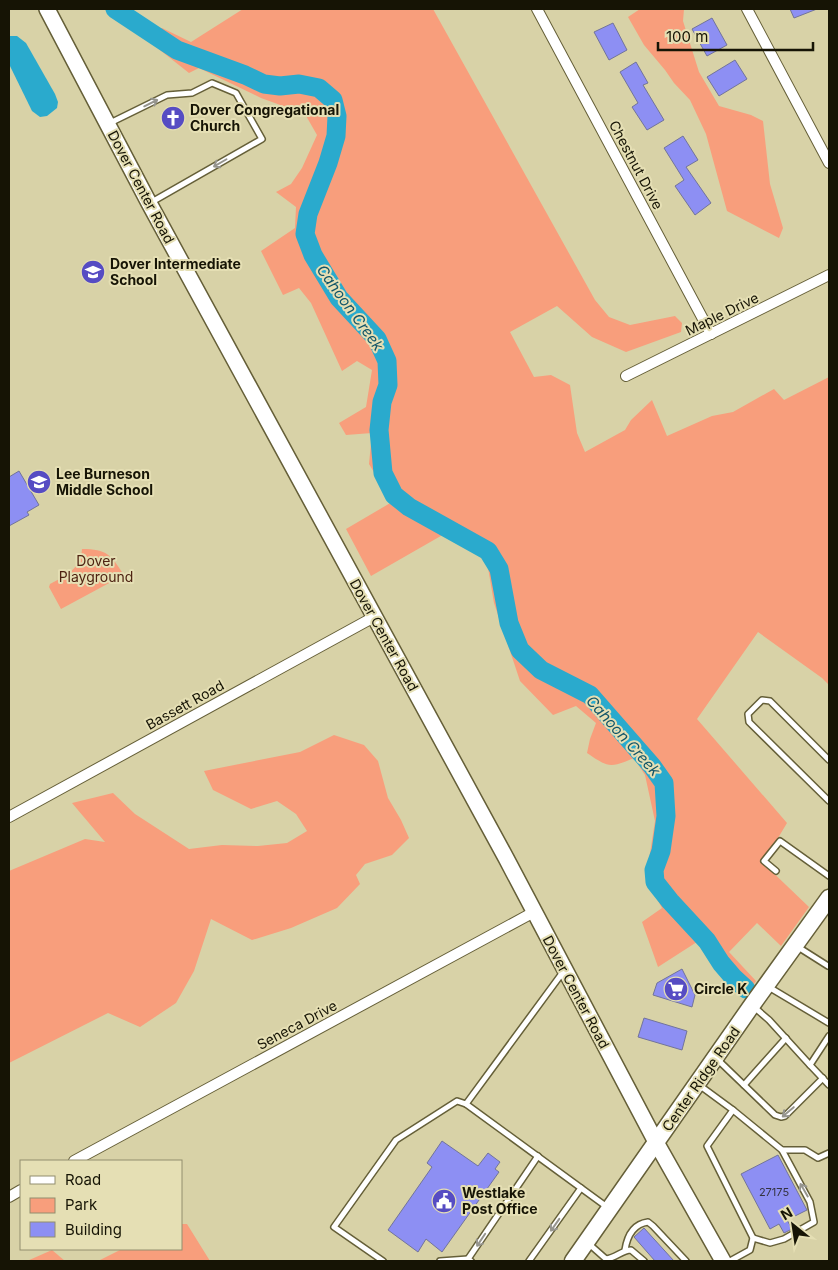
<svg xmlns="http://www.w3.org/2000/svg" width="838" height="1270" font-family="Inter,sans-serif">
<rect width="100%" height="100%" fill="#d8d2a7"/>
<g fill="#f89e7c">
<path d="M243,9H433L595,300L609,317L630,325L675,316L682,323L681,332L626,352L592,337L557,306L510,332L534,377L551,375L570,385L577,433L585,452L625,430L631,420L652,400L667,436L712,416L733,412L774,389L784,400L829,377V685L822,678L758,632L697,719L787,823L763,863L809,907L781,946L757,923L729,952L756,981L746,995L700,940L658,967L642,922L662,908L646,879L655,821L645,775L634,758C610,768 609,768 587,753L590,739L596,723L576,706L553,715L520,681L494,603L487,562L446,533L371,576L346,529L392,502L369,464L372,433L346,435L339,423L366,407L372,370L357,361L342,371L311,303L299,288L283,295L261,251L295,228L296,207L276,192L291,184L302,168L317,135L305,114L261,98L199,68L189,73L146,39L162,28L191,42Z"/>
<path d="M640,9H684L683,21L699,72L719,106L751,115L763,121L770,184L783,228L779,238L727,211L706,134L690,100L674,83L665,70L644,45L628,17Z"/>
<path d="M82,549C107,549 111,555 124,575L61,609L49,587L50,584C65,576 81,569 82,549Z"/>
<path d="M334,735L364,745L378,761L388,798L401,820L409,838L392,855L365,864L356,875L360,884L337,908L291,928L252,940L211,919L194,971L176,1003L140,1027L108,1013L9,1063V871L85,839L105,842L72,803L113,793L135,814L189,849L222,845L258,846L287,843L307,831L296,814L277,801L251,809L213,790L204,771L300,752Z"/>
<path d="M181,1224H187L210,1261H98L122,1249H181Z"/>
<path d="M52,1250L65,1261H27Z"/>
</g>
<path fill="#2aaacd" d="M9,36H17L26,43L55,94L58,102L57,108L47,116L40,117L32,111L9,64Z"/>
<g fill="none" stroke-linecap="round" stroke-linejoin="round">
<path stroke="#2aaacd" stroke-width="19" d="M115,9L177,50L245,75L264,84L280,86L299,84L319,88L333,100L337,116L336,136L328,163L308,214L305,234L313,255L339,298L377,339L387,361L388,385L382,402L379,430L383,473L394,495L409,507L488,551L499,569L509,623L520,650L541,670L590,695L652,766L664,783L666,816L661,851L654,870L655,882L670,901L707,941L721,963L733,977L746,989"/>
</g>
<g fill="#8d8ff3" stroke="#72749a">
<path d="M790,9H817L794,18Z"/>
<path d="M712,18L727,45L707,56L692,29Z"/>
<path d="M613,23L627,50L609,60L594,32Z"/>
<path d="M735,60L747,79L719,96L707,77Z"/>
<path d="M636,62L648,83L643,85L664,120L647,130L632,107L638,103L620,72Z"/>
<path d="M683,136L698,160L686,167L711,203L695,215L675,186L684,180L664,148Z"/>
<path d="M19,471L39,505L27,512L29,515L9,526V477Z"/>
<path d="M682,969L695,995L692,1007L653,995L657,983Z"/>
<path d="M644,1018L687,1031L682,1050L638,1037Z"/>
<path d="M442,1141L478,1166L488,1153L500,1162L495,1169L499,1172L442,1252L426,1239L418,1252L388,1230L432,1167L427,1163Z"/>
<path d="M778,1155L807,1210L787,1220L792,1229L784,1233L779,1224L770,1229L741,1174Z"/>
<path d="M644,1228L674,1261H655L634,1237Z"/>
</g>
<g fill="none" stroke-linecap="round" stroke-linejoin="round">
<g stroke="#655f38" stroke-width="8">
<g id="lane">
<path d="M110,123L167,95L192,93L212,83L236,93L262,139L150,203"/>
<path d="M829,760L770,701L762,700L748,714L749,722L829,801"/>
<path d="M776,871L764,861L780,841L829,876"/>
<path d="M798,947L828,966"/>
<path d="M563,972L466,1104L607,1207"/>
<path d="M767,986L829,1023"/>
<path d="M754,1007L769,1020L810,1065L829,1036"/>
<path d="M717,1059L775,1115L781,1117L785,1116L823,1078"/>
<path d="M810,1065L829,1085"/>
<path d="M699,1085L733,1110L707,1146L753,1238L750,1250L730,1261"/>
<path d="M744,1085L786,1038"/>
<path d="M733,1110L782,1150H805L818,1158L829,1153"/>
<path d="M753,1238L770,1243L784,1239L814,1222L810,1202L782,1150"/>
<path d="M589,1244L606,1259C616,1258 622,1250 631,1250L644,1261"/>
<path d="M625,1250C627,1237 633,1224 648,1222L653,1226L686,1261"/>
<path d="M383,1261L334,1227L396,1140L457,1101L466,1104"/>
<path d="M440,1261L468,1259"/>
<path d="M471,1261L468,1259L538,1156"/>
<path d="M529,1261L581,1188"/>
</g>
</g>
<g stroke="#655f38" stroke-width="12">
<g id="street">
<path d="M537,9L711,334"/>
<path d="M747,9L829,163"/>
<path d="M626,376L829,275"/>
<path d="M9,817L374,617"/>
<path d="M74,1161L534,912"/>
<path d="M9,1197L21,1190"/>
</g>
</g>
<g stroke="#655f38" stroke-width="18">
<path id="secondary" d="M47,9L149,203L506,858L657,1144L723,1261"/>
</g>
<g stroke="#655f38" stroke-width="19">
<path id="primary" d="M573,1261L752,1005L829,898"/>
</g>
<use href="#lane" stroke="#fff" stroke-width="5"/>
<use href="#street" stroke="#fff" stroke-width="10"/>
<use href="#secondary" stroke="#fff" stroke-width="15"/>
<use href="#primary" stroke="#fff" stroke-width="16"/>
</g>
<defs><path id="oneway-shaft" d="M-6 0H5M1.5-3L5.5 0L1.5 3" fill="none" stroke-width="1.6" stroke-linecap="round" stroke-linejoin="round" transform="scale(1.25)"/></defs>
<g stroke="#96958e">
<use href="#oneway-shaft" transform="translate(151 103) rotate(-26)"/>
<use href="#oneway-shaft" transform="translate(220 163) rotate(150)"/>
<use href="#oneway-shaft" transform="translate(788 1112) rotate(140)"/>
<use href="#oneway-shaft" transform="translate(804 1190) rotate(-120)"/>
<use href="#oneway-shaft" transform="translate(555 1225) rotate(125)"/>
<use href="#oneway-shaft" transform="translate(481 1240) rotate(124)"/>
</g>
<defs>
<g id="church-disc" transform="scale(1.25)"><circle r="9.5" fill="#564cc3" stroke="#e5dfb4"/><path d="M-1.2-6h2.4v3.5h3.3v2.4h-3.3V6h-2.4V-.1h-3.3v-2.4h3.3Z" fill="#fff"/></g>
<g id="school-disc" transform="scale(1.25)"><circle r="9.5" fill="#564cc3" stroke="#e5dfb4"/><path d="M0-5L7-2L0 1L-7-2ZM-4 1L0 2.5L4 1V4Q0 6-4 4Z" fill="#fff"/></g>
<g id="supermarket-disc" transform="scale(1.25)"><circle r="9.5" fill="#564cc3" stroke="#e5dfb4"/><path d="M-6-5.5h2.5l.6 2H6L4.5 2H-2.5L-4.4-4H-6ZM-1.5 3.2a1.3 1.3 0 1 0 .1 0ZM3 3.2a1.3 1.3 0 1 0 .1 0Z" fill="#fff"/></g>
<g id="civic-disc" transform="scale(1.25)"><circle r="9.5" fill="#564cc3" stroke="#e5dfb4"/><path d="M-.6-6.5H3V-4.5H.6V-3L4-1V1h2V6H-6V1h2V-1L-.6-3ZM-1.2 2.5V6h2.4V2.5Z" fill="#fff"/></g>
</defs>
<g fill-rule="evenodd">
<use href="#church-disc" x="173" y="118"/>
<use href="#school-disc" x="93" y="272"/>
<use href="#school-disc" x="39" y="482"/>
<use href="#supermarket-disc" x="676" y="989"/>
<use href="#civic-disc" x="444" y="1201"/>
</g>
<g text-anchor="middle" stroke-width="4" stroke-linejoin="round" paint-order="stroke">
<g font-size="11" fill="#343340">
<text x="774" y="1196">27175</text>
</g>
<g font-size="14" font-weight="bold" fill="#161405" stroke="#e5dfb4" text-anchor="start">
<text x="190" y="115">Dover Congregational<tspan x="190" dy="16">Church</tspan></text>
<text x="110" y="269">Dover Intermediate<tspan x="110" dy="16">School</tspan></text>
<text x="56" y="479">Lee Burneson<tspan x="56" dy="16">Middle School</tspan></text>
<text x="694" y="994">Circle K</text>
<text x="462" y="1198">Westlake<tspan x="462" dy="16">Post Office</tspan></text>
</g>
<g font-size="14" fill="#161405" stroke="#e5dfb4">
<text transform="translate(636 165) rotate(62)" y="5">Chestnut Drive</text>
<text transform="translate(141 187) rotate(62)" y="5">Dover Center Road</text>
<text transform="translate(722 314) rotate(-26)" y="5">Maple Drive</text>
<text transform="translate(384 635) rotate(61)" y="5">Dover Center Road</text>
<text transform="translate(185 705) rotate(-29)" y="5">Bassett Road</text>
<text transform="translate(576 992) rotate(62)" y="5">Dover Center Road</text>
<text transform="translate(297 1025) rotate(-28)" y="5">Seneca Drive</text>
<text transform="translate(701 1079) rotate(-55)" y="5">Center Ridge Road</text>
</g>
<g font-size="14" fill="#4e2312" stroke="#e5dfb4">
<text x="96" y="566">Dover<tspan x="96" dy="16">Playground</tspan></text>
</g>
<g font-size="15" font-style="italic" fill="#125568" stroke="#e5dfb4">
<text transform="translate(350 308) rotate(54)" y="5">Cahoon Creek</text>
<text transform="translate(623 736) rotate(48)" y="5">Cahoon Creek</text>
</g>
</g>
<rect width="838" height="1270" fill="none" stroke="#161405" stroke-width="20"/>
<rect x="20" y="1160" width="162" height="90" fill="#e5dfb4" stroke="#928e6e"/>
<rect x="30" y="1176" width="25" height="8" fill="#ffffff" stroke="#928e6e"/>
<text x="65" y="1185" font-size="15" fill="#161405">Road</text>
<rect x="30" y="1198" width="25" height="15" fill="#f89e7c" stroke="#928e6e"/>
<text x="65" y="1210" font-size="15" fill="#161405">Park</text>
<rect x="30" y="1222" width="25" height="15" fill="#8d8ff3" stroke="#928e6e"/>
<text x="65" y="1235" font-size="15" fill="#161405">Building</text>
<g transform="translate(793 1225) rotate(330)" stroke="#e5dfb4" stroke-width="4" paint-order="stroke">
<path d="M0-4L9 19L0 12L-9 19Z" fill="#161405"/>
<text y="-8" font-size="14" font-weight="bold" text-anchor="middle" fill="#161405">N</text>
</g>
<path d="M658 42v8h155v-8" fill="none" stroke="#161405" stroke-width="2.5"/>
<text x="666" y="42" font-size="15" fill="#161405" stroke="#e5dfb4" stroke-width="4" paint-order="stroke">100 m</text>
</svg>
